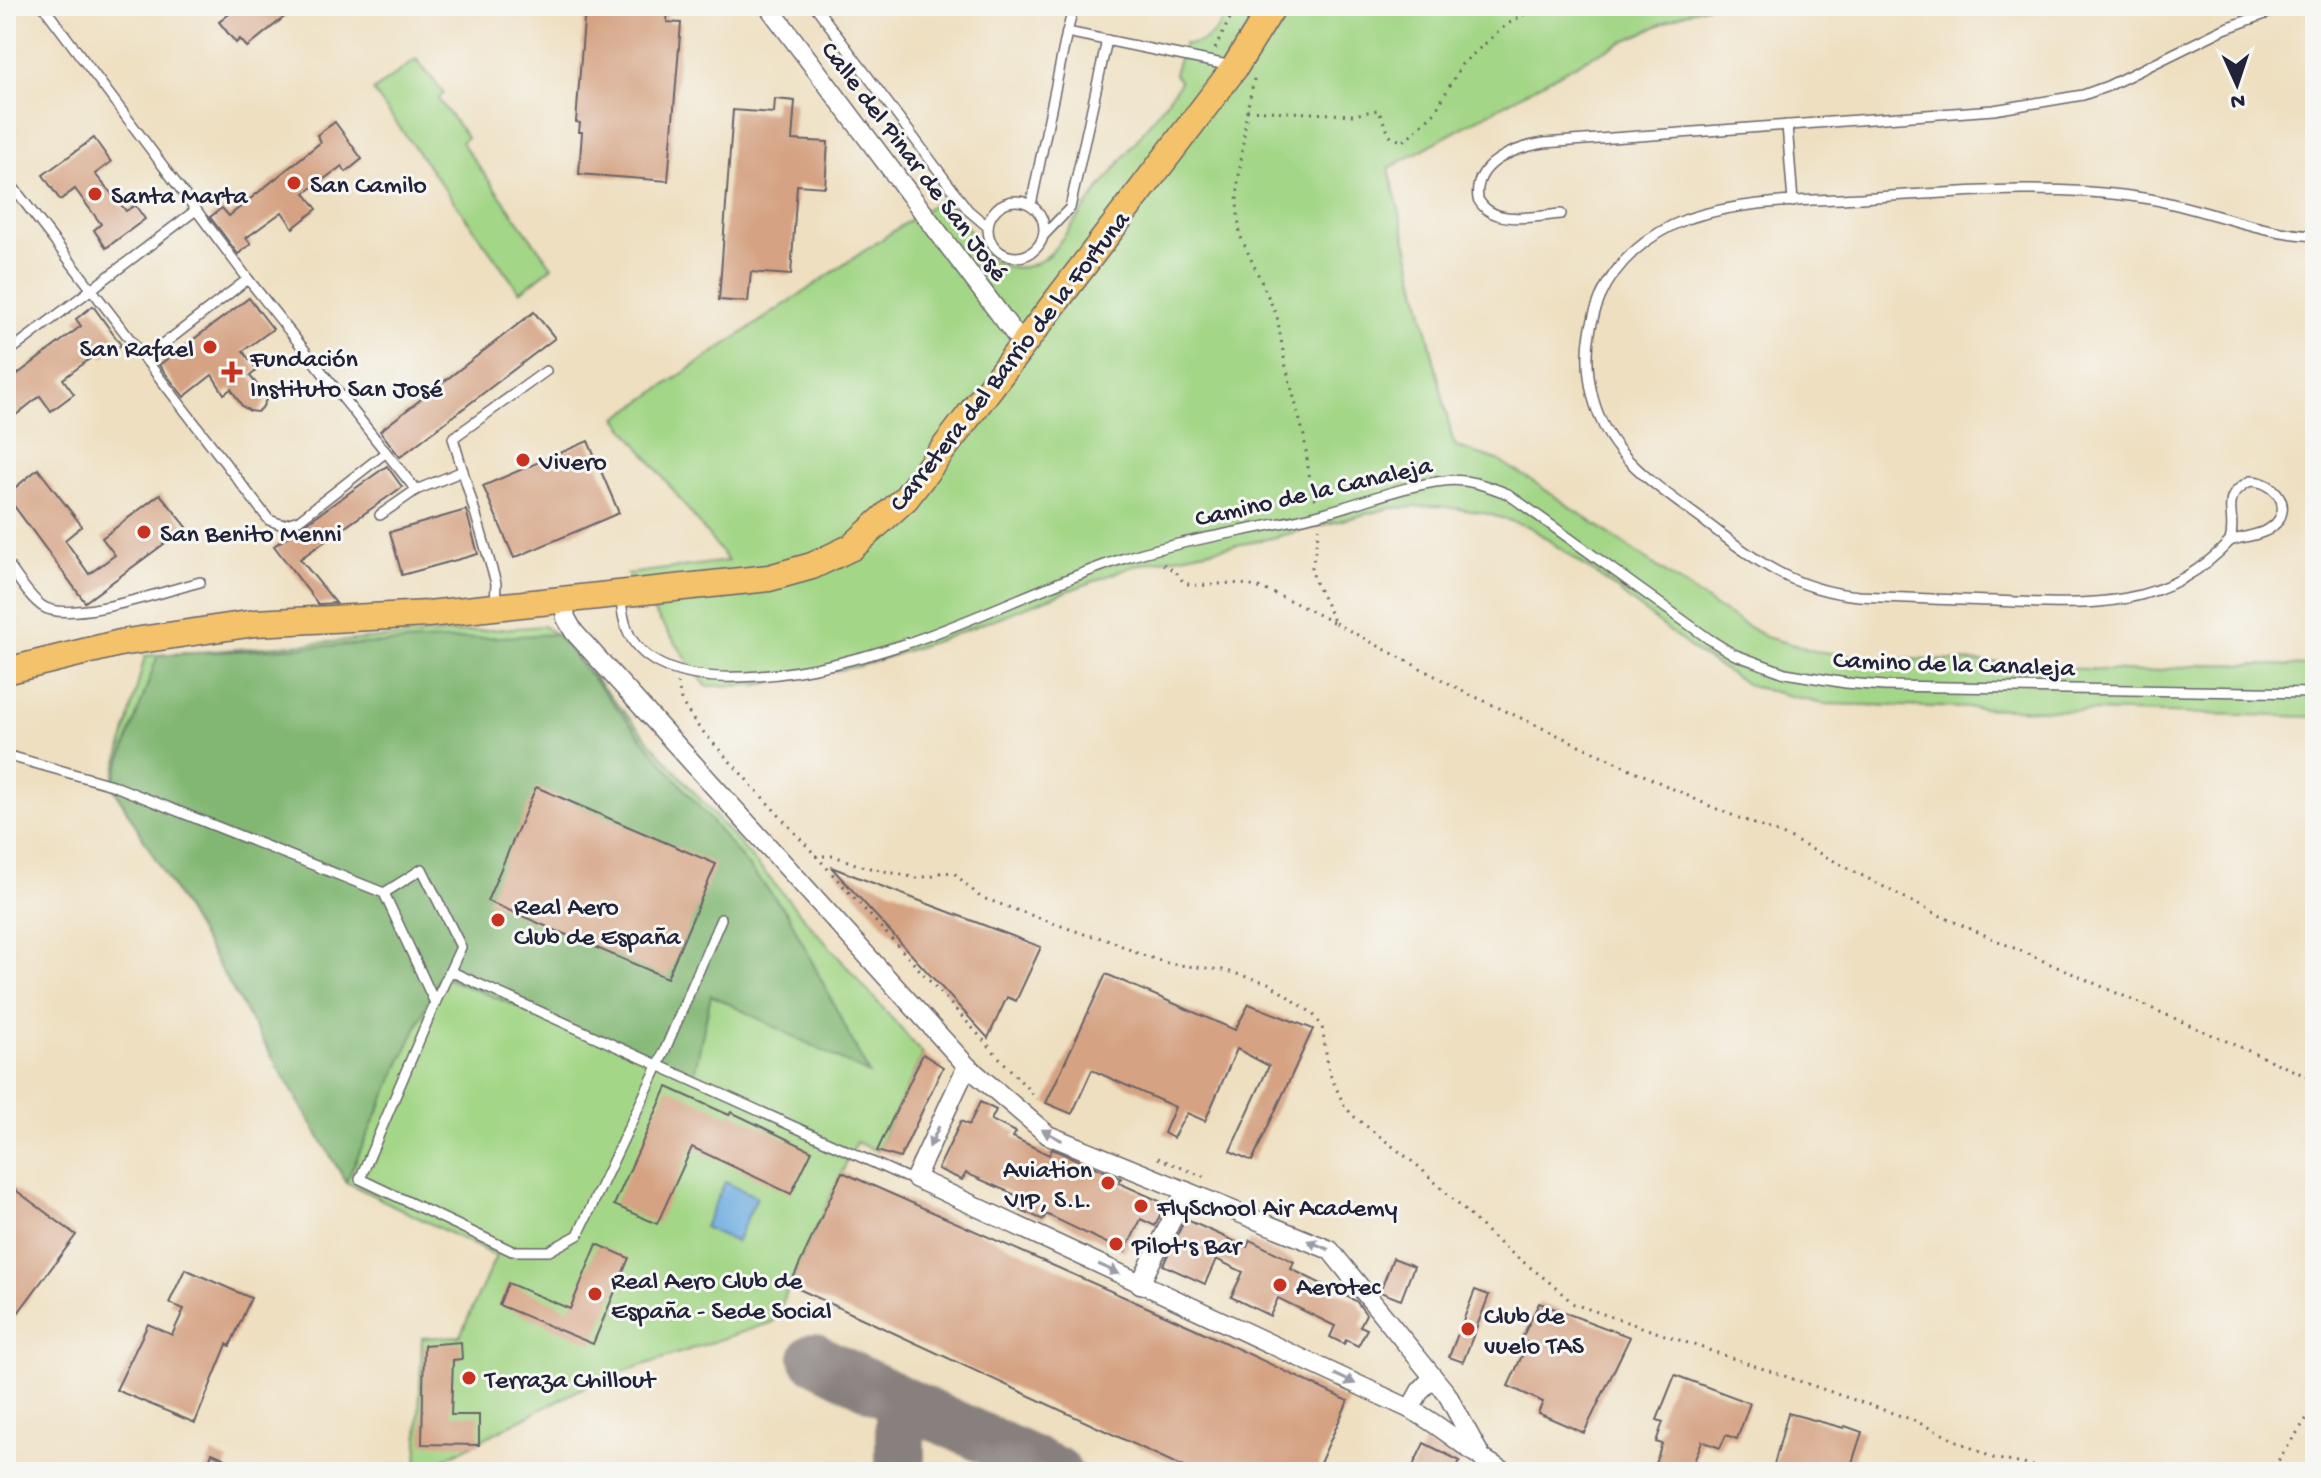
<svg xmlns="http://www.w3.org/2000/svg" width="2321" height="1478" font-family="'Gochi Hand',sans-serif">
<rect width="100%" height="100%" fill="#f6f6f2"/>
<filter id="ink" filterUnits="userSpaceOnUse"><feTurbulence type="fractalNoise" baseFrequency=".0125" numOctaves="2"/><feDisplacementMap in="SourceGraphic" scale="16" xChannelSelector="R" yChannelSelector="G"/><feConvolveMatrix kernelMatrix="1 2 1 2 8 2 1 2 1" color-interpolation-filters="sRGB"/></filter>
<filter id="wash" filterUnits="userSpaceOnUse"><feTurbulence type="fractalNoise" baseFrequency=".006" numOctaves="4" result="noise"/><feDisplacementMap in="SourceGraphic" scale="32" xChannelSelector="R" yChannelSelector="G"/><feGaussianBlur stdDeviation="1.8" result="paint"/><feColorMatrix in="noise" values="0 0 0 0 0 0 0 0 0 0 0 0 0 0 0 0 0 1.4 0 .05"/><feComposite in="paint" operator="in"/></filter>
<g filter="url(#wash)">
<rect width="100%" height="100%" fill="#eedfc0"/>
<g fill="#a3d686" stroke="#627c60" stroke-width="2">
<path d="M1229,6H1708L1685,13L1586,59L1389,168L1453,441L1457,447L1498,460L1531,480L1717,608L1766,637L1815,651L1869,658L2045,664L2067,668L2144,672L2209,664L2315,666V717L1823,704L1750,686L1697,653L1607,582L1530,527L1485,513L1439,506L1390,508L1272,538L1136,565L942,639L860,666L756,685L706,686L627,574L728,561L617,418L944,197L991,259C1013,273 1033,269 1051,253L1177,87L1180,81L1174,73L1184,44C1208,46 1222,27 1229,6Z"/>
<path d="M416,59L444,93L438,99L467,137L461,142L552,267L520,292L373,91Z"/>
<path d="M543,626L556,634L923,1054L877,1151L856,1142L773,1322L598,1380L421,1471L417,1468L422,1338L460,1336L496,1256L346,1182L112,785L145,656Z"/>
</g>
<path fill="#82b773" stroke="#526c57" stroke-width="2" d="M556,634L788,914L869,1074L711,995L694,1075L440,976L346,1182L112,785L158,655Z"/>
<path fill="#6dace0" stroke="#48678e" stroke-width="2" d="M725,1182L757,1197L736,1242L704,1227Z"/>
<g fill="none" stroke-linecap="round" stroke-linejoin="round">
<g stroke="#88807e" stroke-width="50">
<path d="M814,1358L891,1396L900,1409V1472"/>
<path d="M891,1396L1057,1472"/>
</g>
</g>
<g id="blocks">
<g fill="#d5a383">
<path d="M240,6H298L247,47L240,39L236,43L219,22Z"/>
<path d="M639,6H668L667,22L681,23L668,181L579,174L582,132H579L580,123L576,122L585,8L638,12Z"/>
<path d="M775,99L795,101L792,140L828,142L825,187L797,185L791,275L751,272L748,302L719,300L733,110L774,113Z"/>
<path d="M335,122L362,159L346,172L342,166L305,193L317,209L293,228L282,212L246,238L251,244L238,254L210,217L222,208L229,216L321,142L317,135Z"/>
<path d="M94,138L111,162L95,174L126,211L135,205L145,219L106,248L94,230L101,224L75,189L60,200L43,175Z"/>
<path d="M249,298L273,329L243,351L257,370L250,376L264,393L266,400L262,408L257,412L250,411L242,406L231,389L224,394L212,375L184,397L159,365Z"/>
<path d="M93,306L121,345L104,357L99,352L63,379L74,394L51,411L40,396L6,423V383L81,326L76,319Z"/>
<path d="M534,312L555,338L400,457L380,431Z"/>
<path d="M588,441L619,513L514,558L483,486Z"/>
<path d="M387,466L402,487L300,559L336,603L318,604L274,546Z"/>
<path d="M38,469L82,526L65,540L89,574L115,555L102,538L160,494L187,527L85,602L6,495Z"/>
<path d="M466,510L478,554L402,575L390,532Z"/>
<path d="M536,787L716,864L667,978L487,901Z"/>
<path d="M831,867L1041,947L1016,1001L1007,997L988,1038Z"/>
<path d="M1106,974L1235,1030L1249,1004L1313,1029L1252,1161L1230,1151L1269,1066L1237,1049L1205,1121L1187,1113L1173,1138L1164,1133L1175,1107L1092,1070L1072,1114L1046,1103Z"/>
<path d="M923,1054L943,1067L900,1158L877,1151Z"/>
<path d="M667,1087L729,1115L731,1112L812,1151L791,1194L692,1147L657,1224L614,1205Z"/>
<path d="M980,1102L996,1110L991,1120L1016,1132L1013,1137L1049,1155L1052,1149L1121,1178L1119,1183L1166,1204L1155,1226L1141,1219L1125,1252L1046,1214L1043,1220L1015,1207L1020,1197L966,1173L962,1180L938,1169L961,1121L969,1125Z"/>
<path d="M842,1172L1194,1328L1348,1401L1316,1472H1194L790,1285Z"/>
<path d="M6,1183L76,1235L6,1329Z"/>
<path d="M1185,1219L1247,1247L1250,1240L1294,1262L1291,1269L1356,1301L1366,1314L1360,1326L1367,1329L1358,1346L1346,1340L1344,1344L1330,1337L1335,1326L1278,1298L1270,1316L1231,1297L1243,1272L1216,1259L1205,1284L1163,1265Z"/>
<path d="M597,1244L629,1258L593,1344L499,1305L508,1283L570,1309Z"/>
<path d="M1393,1258L1414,1266L1401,1300L1380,1292Z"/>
<path d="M185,1269L251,1298L230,1346L227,1344L195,1423L116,1390L148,1324L172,1335L184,1309L169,1303Z"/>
<path d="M1475,1290L1489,1295L1463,1362L1449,1357Z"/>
<path d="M1539,1303L1630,1337L1584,1433L1538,1413L1543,1402L1508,1386L1528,1343L1521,1340Z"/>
<path d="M461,1342L462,1359L453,1360L451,1415H479V1445L422,1444L424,1345Z"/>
<path d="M1675,1375L1750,1403L1737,1439L1726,1435L1720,1448L1702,1441L1690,1472H1674L1655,1464L1662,1444L1656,1442L1663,1422L1657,1420Z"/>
<path d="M1788,1413L1844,1428L1845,1426L1862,1432L1849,1472H1772Z"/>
<path d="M1424,1443L1460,1461L1454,1472H1410Z"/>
<path d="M212,1453L228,1460L223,1472H204Z"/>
</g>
</g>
</g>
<g filter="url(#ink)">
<use href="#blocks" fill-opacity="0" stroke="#69646a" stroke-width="2"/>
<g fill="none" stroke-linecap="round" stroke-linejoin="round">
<g stroke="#69646a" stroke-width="12">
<g id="lane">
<path d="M43,6L248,279L416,490"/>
<path d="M815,6L968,210L988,227"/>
<path d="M1074,6L1067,32L1232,66"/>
<path d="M1787,125L1793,202"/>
<path d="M6,178L269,520L283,525L299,520L385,453"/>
<circle cx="1016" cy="229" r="28"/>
<path d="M1031,205L1067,32"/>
<path d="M1561,214C1535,216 1493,227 1478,199C1473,163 1514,148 1544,143L1994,110L2083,95L2108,86L2224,29L2287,6"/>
<path d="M1044,235L1070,208L1107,40"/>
<path d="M6,354L196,210"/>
<path d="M144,359L248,279"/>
<path d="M2250,481C2276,481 2295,508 2272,527C2261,536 2243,536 2230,541C2238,514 2217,499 2250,481Z"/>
<path d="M380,515L416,490L463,471"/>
<path d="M2230,541C2165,612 2083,605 1995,601C1950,600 1904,598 1859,596C1793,590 1755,560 1704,521C1676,500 1644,479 1621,452C1585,409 1579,348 1600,298C1616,261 1650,233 1687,219C1743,200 1803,201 1861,198C1959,192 2053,183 2150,199C2206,209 2257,233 2315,236"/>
<path d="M6,562C17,576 28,596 42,606C68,625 168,590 200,582"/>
<path d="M620,595C622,608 623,623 630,636C671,710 839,666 902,645C977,620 1047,584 1122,559C1185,539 1252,531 1316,515C1356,505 1404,485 1444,481C1467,478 1488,486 1508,494L1709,639L1733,654L1785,673L1846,683L1885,686L2315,693"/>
<path d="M495,605L496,583L453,438L546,371"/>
<path d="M6,755L112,785L384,893L435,1003L461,947L422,869L384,893"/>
<path d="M450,971L905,1177L915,1178"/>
<path d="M435,1003L360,1179L512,1251H549L578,1235L658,1066L721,919"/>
</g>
</g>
<g stroke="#69646a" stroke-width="21">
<g id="street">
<path d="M768,6L1023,345"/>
<path d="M564,601L566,618L574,632L967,1066L1048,1135L1330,1250L1447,1394L1483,1460"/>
<path d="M967,1066L915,1178L1410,1409C1445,1427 1471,1455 1506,1472"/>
<path d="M1140,1284L1186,1191"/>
<path d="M1410,1409L1420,1391L1433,1377"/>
</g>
</g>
<g stroke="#69646a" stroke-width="29">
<path id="primary" d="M6,671L120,643L255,623L428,614L769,578L812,566L852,547L906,498L1235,67L1273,6"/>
</g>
<g stroke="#69646a" stroke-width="3" stroke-dasharray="2 6" stroke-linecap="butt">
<path d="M1215,49L1236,6"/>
<path d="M1254,79L1247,110L1238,184L1237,203L1240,235L1277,316L1285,363L1304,436L1310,482L1316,501"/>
<path d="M1247,110L1353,115L1378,110L1390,136L1403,142L1435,112L1462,64L1506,25L1539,6"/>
<path d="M1163,564L1176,572L1184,583C1208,589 1220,581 1241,584C1274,589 1305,609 1335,623L1314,580L1312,567L1319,528"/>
<path d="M1335,623L1467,693L1712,807L1792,839L1932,912L2315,1080"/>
<path d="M678,683L681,701L696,724L1037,1099"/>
<path d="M815,856H834L861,866L916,878L933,876L942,872L954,873L980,897L1087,935L1107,939L1139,954L1170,964L1223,970L1268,983L1312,1013L1322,1026L1329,1072L1343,1103L1352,1115L1418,1166L1500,1244L1548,1281L1574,1304L1913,1420L1993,1458L2063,1472"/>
<path d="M1158,1158L1204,1177"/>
<path d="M2274,1467L2315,1406"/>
<path d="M2266,1472C2279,1463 2292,1465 2305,1472"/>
</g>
<use href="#lane" stroke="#fff" stroke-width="9"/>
<use href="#street" stroke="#fff" stroke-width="18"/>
<use href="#primary" stroke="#f3c26a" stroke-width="26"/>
</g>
<defs><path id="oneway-solid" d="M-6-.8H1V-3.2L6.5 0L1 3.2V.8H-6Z" transform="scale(2)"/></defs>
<g fill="#9c9ca7">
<use href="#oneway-solid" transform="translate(1052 1135) rotate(-151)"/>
<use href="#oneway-solid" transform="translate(934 1137) rotate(115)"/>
<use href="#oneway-solid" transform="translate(1318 1245) rotate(-157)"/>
<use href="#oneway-solid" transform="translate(1109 1269) rotate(25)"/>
<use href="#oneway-solid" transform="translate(1345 1379) rotate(25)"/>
</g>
</g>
<g fill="#c8321e" stroke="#f6f6f2" stroke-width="3">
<circle cx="294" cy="183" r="8"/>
<circle cx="95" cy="194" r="8"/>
<circle cx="210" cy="347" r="8"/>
<path d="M228 360h8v8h8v8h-8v8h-8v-8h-8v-8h8z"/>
<circle cx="523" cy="460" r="8"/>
<circle cx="144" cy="532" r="8"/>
<circle cx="498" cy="920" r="8"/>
<circle cx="1108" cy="1183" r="8"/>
<circle cx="1141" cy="1206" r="8"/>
<circle cx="1116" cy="1244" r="8"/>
<circle cx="1280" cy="1285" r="8"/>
<circle cx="595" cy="1294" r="8"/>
<circle cx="1468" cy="1329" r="8"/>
<circle cx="469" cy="1378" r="8"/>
</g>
<g text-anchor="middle" stroke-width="6" stroke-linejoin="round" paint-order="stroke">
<g font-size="26" fill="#22223b" stroke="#f6f6f2">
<text transform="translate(916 160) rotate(53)" y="9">Calle del Pinar de San José</text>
<text transform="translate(1008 360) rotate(-52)" y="9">Carretera del Barrio de la Fortuna</text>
<text transform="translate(1313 490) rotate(-13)" y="9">Camino de la Canaleja</text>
<text transform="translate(1954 662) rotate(2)" y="9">Camino de la Canaleja</text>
</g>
<g font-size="26" fill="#22223b" stroke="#f6f6f2" text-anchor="start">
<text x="310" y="192">San Camilo</text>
<text x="111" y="203">Santa Marta</text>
<text x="194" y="356" text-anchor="end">San Rafael</text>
<text x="250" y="366">Fundación<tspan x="250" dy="30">Instituto San José</tspan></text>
<text x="539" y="469">Vivero</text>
<text x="160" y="541">San Benito Menni</text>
<text x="514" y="914">Real Aero<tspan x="514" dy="30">Club de España</tspan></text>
<text x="1092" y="1177" text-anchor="end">Aviation<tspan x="1092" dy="30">VIP, S.L.</tspan></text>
<text x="1157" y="1215">FlySchool Air Academy</text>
<text x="1132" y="1253">Pilot's Bar</text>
<text x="611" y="1288">Real Aero Club de<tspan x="611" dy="30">España - Sede Social</tspan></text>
<text x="1296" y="1294">Aerotec</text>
<text x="1484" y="1323">Club de<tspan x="1484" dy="30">vuelo TAS</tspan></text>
<text x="485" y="1387">Terraza Chillout</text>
</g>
</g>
<rect width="2321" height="1478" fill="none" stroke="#f6f6f2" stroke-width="32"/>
<g transform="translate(2237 84) rotate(177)" stroke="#f6f6f2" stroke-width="6" paint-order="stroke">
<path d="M0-6L14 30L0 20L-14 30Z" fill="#22223b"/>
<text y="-12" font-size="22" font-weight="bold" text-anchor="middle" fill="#22223b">N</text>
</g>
</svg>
